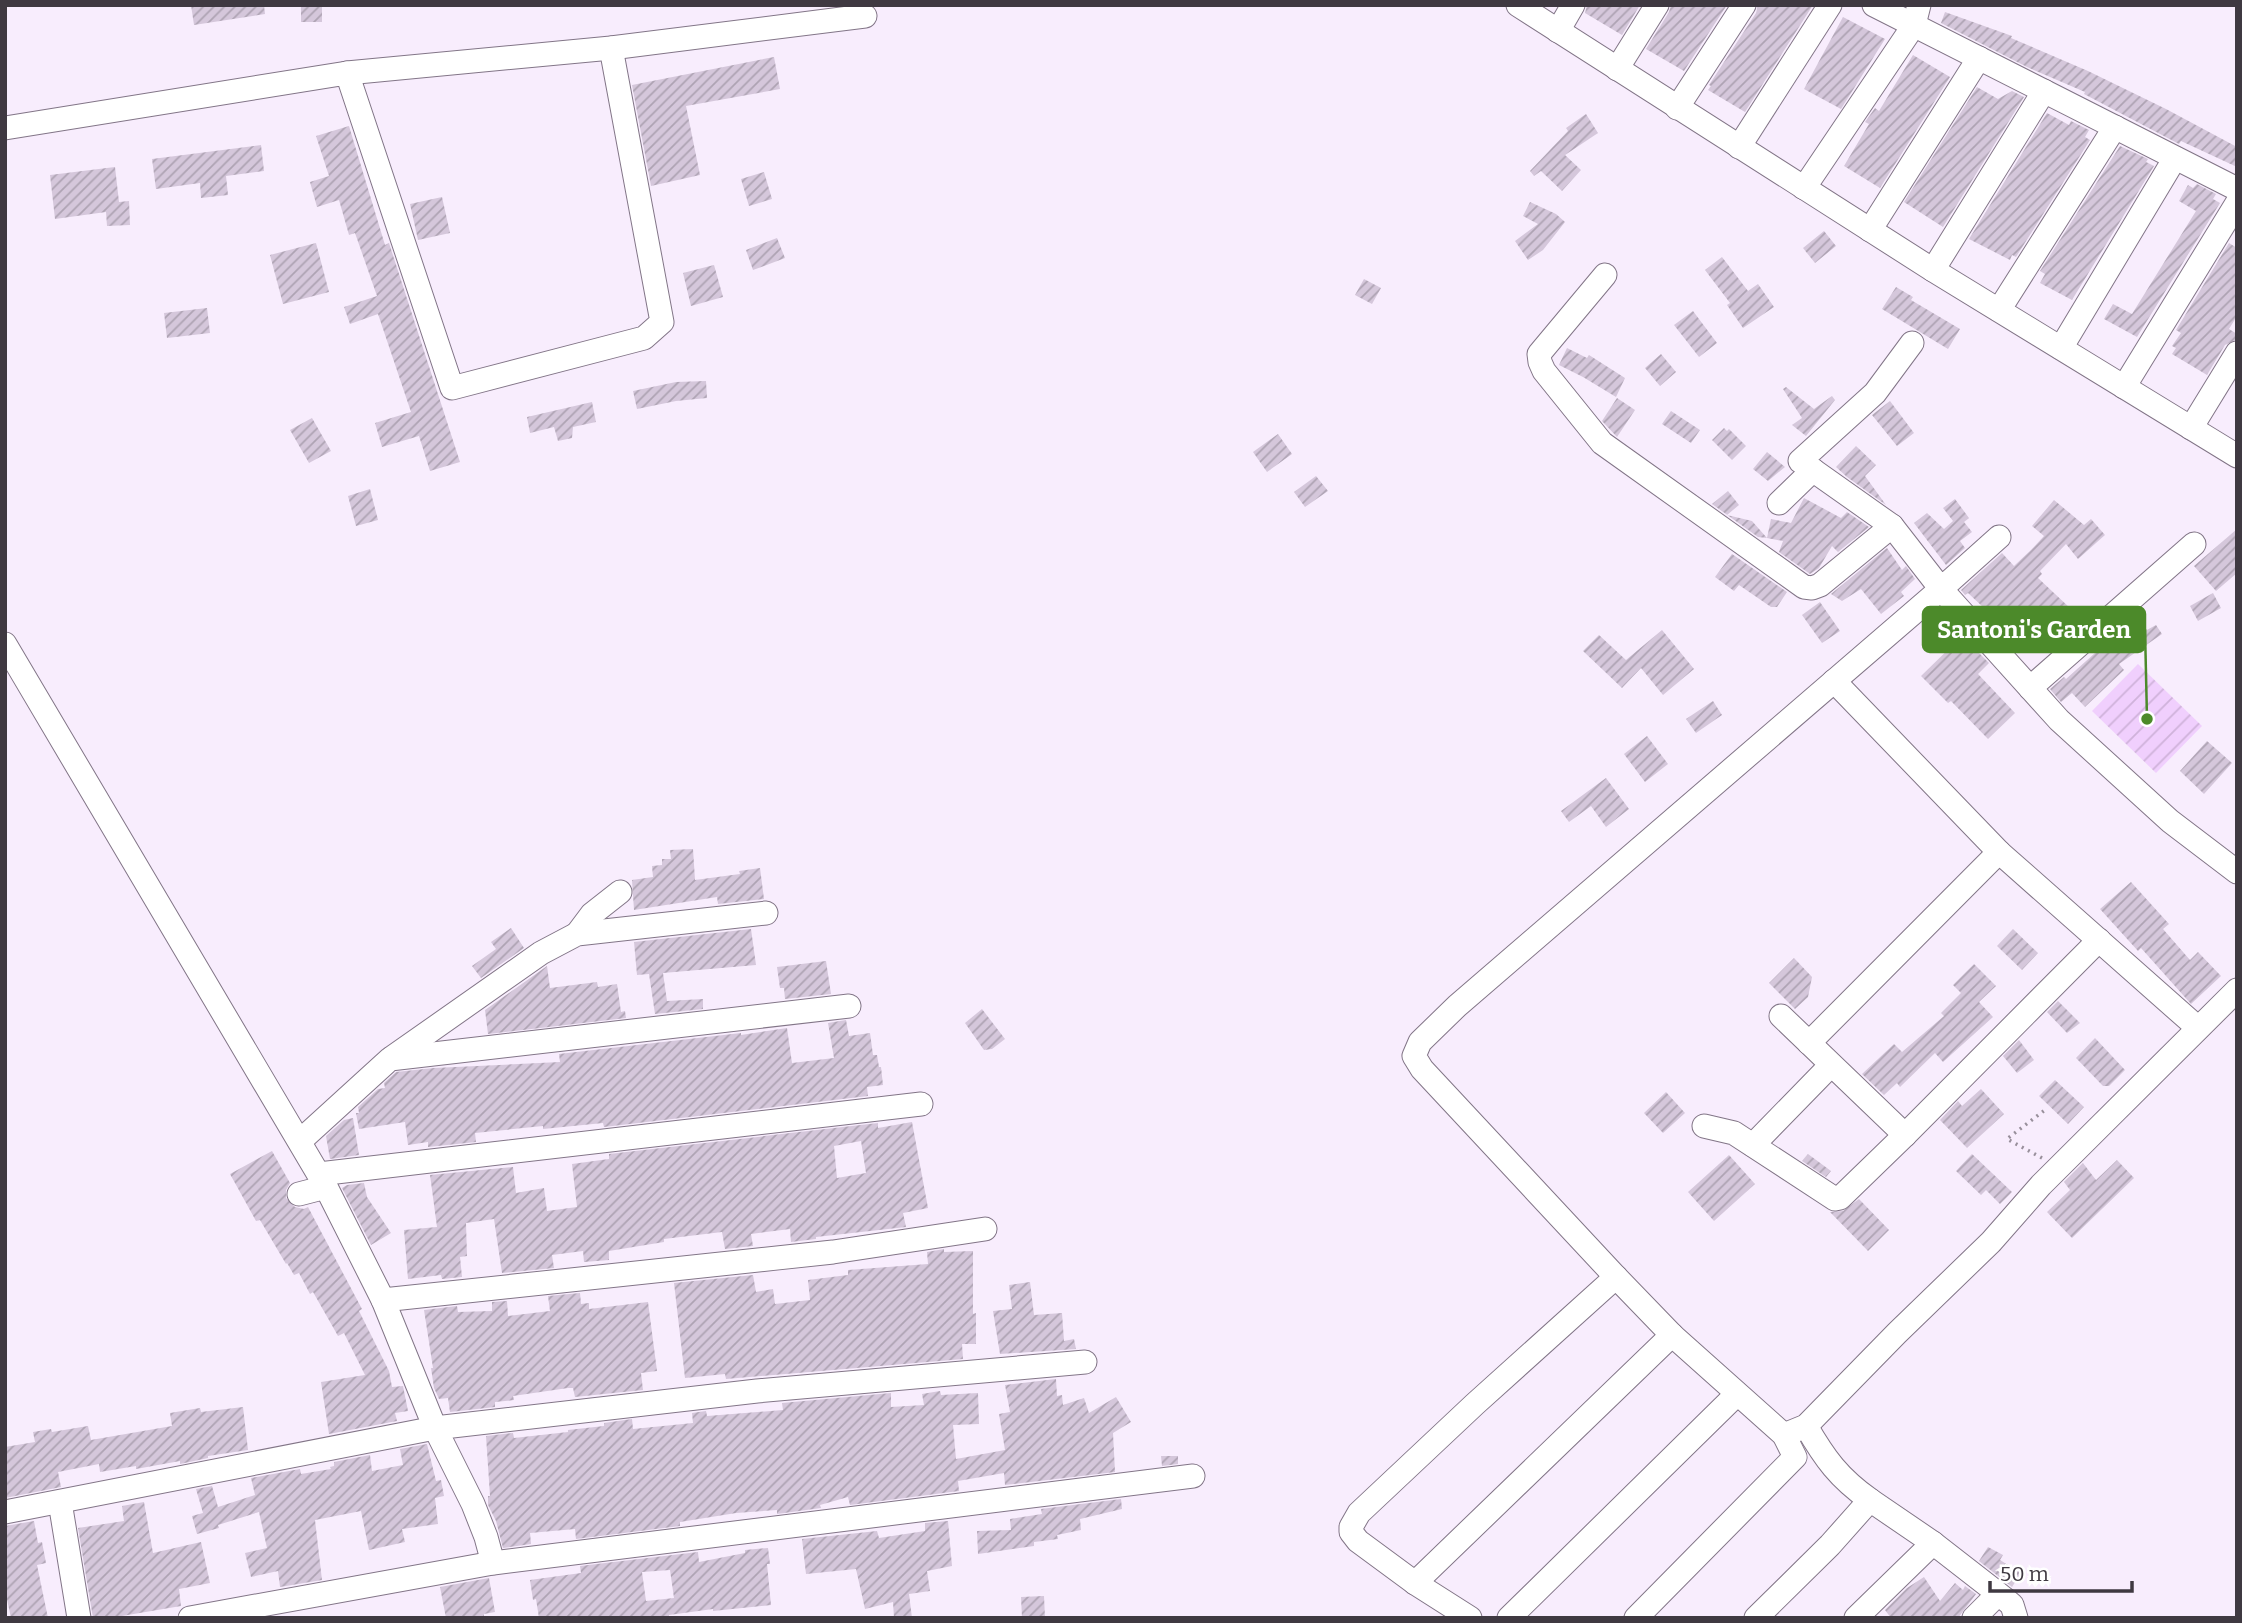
<svg xmlns="http://www.w3.org/2000/svg" width="2242" height="1623" font-family="Bitter,serif">
<defs>
<pattern id="garden-furrows" width="10" height="10" patternUnits="userSpaceOnUse" patternTransform="scale(1.75)"><rect width="10" height="10" fill="#f0cffd"/><path d="M-1 1l2-2M0 10L10 0M9 11l2-2" fill="none" stroke="#cfb2da"/></pattern>
<pattern id="building-hatch" width="6" height="6" patternUnits="userSpaceOnUse" patternTransform="scale(1.75)"><rect width="6" height="6" fill="#d5c7db"/><path d="M-1 1l2-2M0 6l6-6M5 7l2-2" fill="none" stroke="#aea3b3"/></pattern>
</defs>
<rect width="100%" height="100%" fill="#f8edfd"/>
<path fill="url(#garden-furrows)" d="M2138,664L2202,726L2156,773L2092,711Z"/>
<g fill="url(#building-hatch)" fill-rule="evenodd">
<path d="M191,5H264L265,14L194,25Z"/>
<rect x="301" y="5" width="21" height="17"/>
<path d="M1587,5H1640L1622,35L1585,13Z"/>
<path d="M1671,5H1727L1684,71L1646,49L1669,12Z"/>
<path d="M1758,5H1813L1745,112L1708,90L1711,86L1709,85L1756,13Z"/>
<path d="M1945,12L2012,36L2011,38L2088,71L2166,109L2237,147V167L2181,141L2179,144L2084,94L2085,92L2027,67L1941,23Z"/>
<path d="M1843,17L1885,39L1841,109L1804,89Z"/>
<path d="M1913,55L1950,77L1880,188L1844,166L1869,124L1865,122L1875,108L1879,111Z"/>
<path d="M774,57L780,89L686,106L700,175L651,186L632,85Z"/>
<path d="M1977,87L1998,99L2012,91L2024,97L1943,227L1904,202Z"/>
<path d="M2047,113L2069,125L2071,121L2089,130L2085,137L2090,140L2016,257L2012,255L2010,260L1969,239Z"/>
<path d="M1586,114L1598,133L1565,155L1581,170L1562,191L1541,171L1534,176L1530,171L1568,131L1566,128Z"/>
<path d="M349,126L385,245L389,243L460,462L430,471L419,436L382,447L375,423L411,412L378,314L350,324L344,307L377,296L355,233L349,235L339,200L317,207L310,182L329,176L316,136Z"/>
<path d="M261,145L264,171L226,176L228,195L201,198L200,183L156,189L152,159Z"/>
<path d="M2120,146L2148,159L2146,162L2154,166L2072,300L2040,283L2045,274L2040,271Z"/>
<path d="M115,167L119,202L129,201L130,225L107,226L106,212L55,219L50,175Z"/>
<path d="M764,172L772,199L749,206L741,179Z"/>
<path d="M2197,184L2216,194L2213,199L2220,203L2137,337L2104,319L2113,304L2132,314L2196,211L2179,201L2188,185L2193,188Z"/>
<path d="M442,197L450,233L418,240L410,204Z"/>
<path d="M1530,202L1556,214L1565,222L1543,250L1528,260L1515,241L1538,224L1523,216Z"/>
<path d="M1824,231L1836,246L1815,263L1803,248Z"/>
<path d="M777,238L785,258L753,270L746,250Z"/>
<path d="M316,243L329,292L283,304L270,255Z"/>
<path d="M2229,243L2237,248V316L2229,329L2237,334V339L2225,345L2207,375L2172,354L2176,348L2172,346L2181,333L2176,330Z"/>
<path d="M1722,257L1748,291L1758,284L1774,307L1743,328L1727,305L1730,303L1705,270Z"/>
<path d="M714,265L723,297L691,306L683,273Z"/>
<path d="M1364,279L1381,288L1372,304L1355,295Z"/>
<path d="M1896,287L1913,297L1911,300L1960,329L1948,349L1882,309Z"/>
<path d="M207,308L210,333L167,338L164,313Z"/>
<path d="M1693,311L1717,343L1699,357L1674,325Z"/>
<path d="M1567,348L1587,358L1589,355L1625,378L1616,397L1583,377L1559,365Z"/>
<path d="M1661,354L1676,372L1660,386L1645,368Z"/>
<path d="M706,381L707,398L676,401L637,409L633,391L676,382Z"/>
<path d="M1786,387L1814,409L1832,396L1835,400L1806,436L1792,425L1802,418L1783,389Z"/>
<path d="M1617,398L1635,410L1617,437L1602,421Z"/>
<path d="M1890,401L1914,433L1897,446L1872,415Z"/>
<path d="M592,402L596,422L573,427L572,438L558,441L554,427L530,433L527,417Z"/>
<path d="M1671,411L1700,430L1691,443L1662,424Z"/>
<path d="M312,418L331,451L309,463L290,430Z"/>
<path d="M1724,428L1727,431L1729,429L1746,446L1732,460L1712,440Z"/>
<path d="M1278,434L1292,454L1267,472L1253,452Z"/>
<path d="M1856,446L1876,465L1865,476L1886,505L1847,477L1836,467Z"/>
<path d="M1767,452L1785,467L1768,481L1753,469Z"/>
<path d="M1316,476L1328,491L1305,507L1294,492Z"/>
<path d="M370,489L378,520L356,526L348,496Z"/>
<path d="M1728,491L1739,505L1727,515L1752,521L1767,538L1758,537L1712,504Z"/>
<path d="M1804,498L1841,518L1847,512L1869,527L1838,552L1832,546L1819,568L1810,574L1779,552L1783,541L1767,538L1771,519L1791,523Z"/>
<path d="M1955,499L1969,518L1964,522L1972,532L1960,541L1965,548L1946,565L1914,523L1927,513L1944,529L1953,521L1943,508Z"/>
<path d="M2054,500L2084,525L2091,519L2105,535L2078,559L2066,544L2040,571L2042,574L2038,578L2070,608L2082,624L2066,638L2051,618L2044,625L2040,621L2008,643L1994,627L2000,623L1968,593L1965,595L1961,590L2002,553L2014,566L2031,550L2044,536L2032,526Z"/>
<path d="M2237,529V573L2216,591L2194,566Z"/>
<path d="M1887,548L1902,570L1906,566L1915,579L1901,592L1904,596L1881,614L1861,589L1842,601L1831,594Z"/>
<path d="M1732,554L1787,592L1777,607H1771L1739,585L1734,591L1715,577Z"/>
<path d="M2213,593L2221,608L2198,621L2190,606Z"/>
<path d="M1820,602L1840,631L1822,643L1802,615Z"/>
<path d="M2125,625L2133,632L2123,643L2156,625L2162,634L2119,664L2124,670L2085,707L2072,693L2061,702L2050,689L2064,677L2066,679L2105,644L2103,642Z"/>
<path d="M1662,630L1694,669L1663,695L1641,668L1622,688L1583,651L1599,635L1626,660Z"/>
<path d="M1962,636L1989,663L1978,674L2015,713L1988,739L1951,701L1948,703L1921,676Z"/>
<path d="M1713,701L1722,715L1696,733L1686,719Z"/>
<path d="M1647,736L1668,764L1645,782L1624,754Z"/>
<path d="M2207,741L2232,763L2204,794L2180,771Z"/>
<path d="M1606,778L1629,809L1606,827L1591,806L1569,822L1561,811Z"/>
<path d="M693,849L695,880L740,874L739,871L760,868L764,899L718,904L717,897L634,910L632,880L653,877L652,866L662,865V859H671L670,850Z"/>
<path d="M2131,882L2169,924L2163,929L2190,960L2198,952L2221,976L2191,1004L2141,948L2138,951L2100,909Z"/>
<path d="M511,928L524,948L481,978L472,966L496,949L491,942Z"/>
<path d="M751,929L756,965L663,973L667,1001L703,999V1009L655,1014L649,974L637,975L634,942Z"/>
<path d="M2013,929L2038,953L2022,970L1997,946Z"/>
<path d="M1794,958L1812,977L1808,997L1795,1009L1769,983Z"/>
<path d="M826,961L831,994L785,999L784,988H780L777,967Z"/>
<path d="M1974,964L1996,986L1979,1002L1993,1017L1943,1062L1935,1053L1900,1087L1897,1083L1884,1095L1862,1074L1894,1044L1902,1052L1944,1016L1941,1013L1961,993L1953,985Z"/>
<path d="M547,966L550,988L597,982L598,987L617,984L621,1012L625,1011L626,1018L488,1034L485,1010Z"/>
<path d="M2058,1001L2080,1023L2067,1033L2047,1012Z"/>
<path d="M982,1009L1005,1039L992,1049L984,1050L965,1023Z"/>
<path d="M846,1020L849,1036L870,1033L873,1055H877L879,1067H881L883,1085L867,1087L868,1096L604,1127L603,1123L543,1129V1126L475,1133L476,1142L428,1147V1142L408,1145L405,1122L359,1129L356,1113H359L358,1107L378,1089L385,1088L384,1083L396,1072L434,1068L560,1062L559,1054L741,1033V1035L787,1028L792,1063L834,1058L828,1023Z"/>
<path d="M2095,1038L2125,1070L2109,1086H2103L2076,1058Z"/>
<path d="M2019,1040L2034,1060L2017,1073L2003,1056Z"/>
<path d="M2055,1080L2084,1107L2068,1124L2039,1096Z"/>
<path d="M1981,1089L2004,1114L1967,1148L1940,1120L1958,1101L1962,1106Z"/>
<path d="M1666,1092L1685,1113L1663,1133L1644,1113Z"/>
<path d="M353,1118L359,1155L330,1159L326,1136L344,1120Z"/>
<path d="M912,1122L928,1208L903,1213L906,1227L816,1237V1239L791,1242L790,1229L751,1234L753,1246L725,1249L722,1232L664,1239V1242L609,1251V1260L584,1262L583,1251L552,1255L554,1268L502,1273L494,1219L466,1223L467,1256L460,1257L462,1277L442,1279L441,1275L408,1279L404,1230L437,1227L430,1175L513,1167L516,1193L544,1188L547,1211L577,1207L572,1164L609,1159V1154L878,1123V1128ZM861,1141L866,1173L837,1178L834,1146Z"/>
<path d="M272,1151L290,1183L286,1190V1198L295,1207L304,1209L308,1207L362,1309L359,1311L389,1371L392,1387L403,1386L408,1411L395,1413L397,1421L329,1434L321,1382L365,1375L344,1333L338,1336L313,1292L310,1294L299,1273L294,1275L287,1263L286,1264L260,1220L256,1221L230,1174Z"/>
<path d="M1808,1154L1831,1171L1826,1177L1802,1161Z"/>
<path d="M1972,1154L2012,1192L2000,1204L1986,1190L1981,1195L1956,1171Z"/>
<path d="M1729,1155L1755,1184L1714,1221L1688,1192Z"/>
<path d="M2117,1160L2134,1178L2072,1238L2047,1212L2070,1190L2064,1182L2083,1163L2096,1180Z"/>
<path d="M364,1183L367,1197L391,1233L371,1245L342,1188L347,1185Z"/>
<path d="M1859,1199L1889,1230L1868,1251L1830,1212L1843,1211Z"/>
<path d="M944,1249V1252L973,1251V1314L976,1313V1344H962L963,1359L726,1379L725,1374L685,1378L674,1283L753,1275L756,1292L773,1289L775,1304L810,1300L808,1280L848,1275V1270L928,1264L927,1252Z"/>
<path d="M1030,1282L1034,1315L1062,1313L1064,1341L1074,1339L1076,1349L1000,1354L993,1311L1012,1309L1009,1285Z"/>
<path d="M580,1293L581,1304L589,1303V1309L648,1302L657,1371L641,1373L643,1390L575,1397L573,1388H568L513,1396L514,1400L495,1402V1407L450,1412L448,1398L439,1399L434,1388L431,1368H433L424,1310L457,1306L458,1312L492,1311V1302L507,1301L508,1316L550,1311L548,1296Z"/>
<path d="M1056,1379L1057,1396L1062,1395L1063,1405L1084,1398L1089,1413L1116,1397L1131,1422L1113,1433L1115,1472L1005,1485L1004,1473L958,1481L959,1491L850,1505L848,1497L820,1505L821,1508L777,1514V1510L736,1513L680,1522V1526L576,1539L575,1529L530,1533L531,1544L503,1548L496,1521L488,1505V1496H490L486,1436L513,1433L514,1438L568,1432V1430L604,1426V1423L632,1419L633,1429L693,1423L692,1413L706,1411L707,1416L783,1410L782,1403L891,1393V1407L924,1405L922,1394L940,1391L941,1395L978,1393L979,1424L953,1425L956,1459L1005,1450L999,1414L1010,1412L1005,1385Z"/>
<path d="M243,1407L248,1450L208,1456V1458L180,1464V1461L136,1469V1466L100,1472L99,1464L58,1472L61,1487L5,1498V1447L35,1442L33,1432L51,1429L52,1432L88,1426L91,1440L172,1426L170,1413L200,1408L201,1412Z"/>
<path d="M427,1444L436,1481L441,1480L444,1496L435,1498L438,1524L402,1529L405,1542L369,1550L361,1511L315,1520L322,1580L280,1587L278,1571L251,1577L245,1553L267,1548L259,1512L218,1525L219,1528L197,1534L192,1516L203,1513L196,1489L212,1486L218,1507L255,1495L251,1478L300,1469L301,1474L331,1469L330,1467L334,1466V1462L370,1455L372,1471L403,1465L400,1449Z"/>
<path d="M1161,1456H1178V1464L1162,1466Z"/>
<path d="M1121,1499L1122,1509L1080,1519L1081,1530L1057,1535L1058,1539L1034,1542V1546L978,1554L977,1531L1011,1530L1010,1519L1042,1514L1041,1509Z"/>
<path d="M144,1502L153,1553L201,1542L210,1583L179,1589L181,1606L110,1618H93L78,1528L124,1521L122,1506Z"/>
<path d="M34,1521L38,1543L42,1542L46,1563L37,1565L48,1618H11L5,1590V1526Z"/>
<path d="M948,1521L952,1566L927,1571L930,1591L909,1594L912,1618H894L893,1602L865,1609L856,1569L806,1574L802,1539L877,1531L879,1538L925,1531V1523Z"/>
<path d="M1988,1547L2003,1555L2000,1560L2021,1573L2012,1587L1979,1561Z"/>
<path d="M768,1548L770,1564H767L771,1605L713,1611V1609L669,1615V1618H539L536,1599L533,1600L530,1580L581,1573L580,1566L698,1552L699,1562L745,1553V1550ZM670,1570L674,1598L646,1601L642,1572Z"/>
<path d="M1924,1577L1940,1601L1955,1583L1963,1590L1965,1586L1976,1594L1958,1618H1891L1885,1610L1907,1588Z"/>
<path d="M489,1578L495,1612L484,1614V1618H446L440,1587Z"/>
<path d="M1044,1596L1045,1618H1022L1021,1597Z"/>
</g>
<g fill="none" stroke-linecap="round" stroke-linejoin="round">
<g stroke="#827587" stroke-width="25">
<g id="minor">
<path d="M1518,5L1933,270L2237,456"/>
<path d="M1874,5L2237,189"/>
<path d="M1558,31L1573,5"/>
<path d="M1617,69L1657,5"/>
<path d="M347,73L611,48L865,16"/>
<path d="M1677,108L1744,5"/>
<path d="M5,128L347,73L452,388L644,338L662,322L611,48"/>
<path d="M1739,147L1830,5"/>
<path d="M1804,188L1914,25L1919,5"/>
<path d="M1870,230L1979,58"/>
<path d="M1933,270L2044,91"/>
<path d="M1605,275L1539,354L1540,362L1544,371L1602,443L1804,587L1812,588L1820,585L1892,526"/>
<path d="M1999,310L2115,127"/>
<path d="M1912,343L1875,393L1800,461L1892,526L1941,589L1999,537"/>
<path d="M2061,348L2175,158"/>
<path d="M2124,387L2237,203"/>
<path d="M2191,428L2237,353"/>
<path d="M1779,503L1813,470"/>
<path d="M5,644L326,1187L383,1300L435,1428L473,1504L486,1537L493,1563"/>
<path d="M1834,681L1999,852"/>
<path d="M2030,688L2194,544"/>
<path d="M577,934L592,914L620,892"/>
<path d="M1781,1016L1905,1135"/>
<path d="M1809,1043L1999,852L2198,1028"/>
<path d="M393,1057L541,953L577,934L766,913"/>
<path d="M1704,1126L1734,1133L1835,1199L1840,1198L1905,1135L2099,940"/>
<path d="M300,1141L390,1059L849,1006"/>
<path d="M1753,1145L1831,1065"/>
<path d="M319,1174L921,1104"/>
<path d="M299,1194L326,1187"/>
<path d="M1616,1277L1422,1069L1414,1056L1420,1042L1457,1006L1941,589L2059,720L2170,821L2237,872"/>
<path d="M383,1300L833,1252L985,1229"/>
<path d="M1806,1426C1825,1459 1839,1478 1870,1500"/>
<path d="M1784,1435L1806,1426L1897,1333L1991,1242L2041,1185L2237,990"/>
<path d="M60,1502L79,1618"/>
<path d="M5,1512L435,1428L757,1391L1085,1362"/>
<path d="M1415,1583L1672,1335"/>
<path d="M190,1618L493,1563L1193,1476"/>
<path d="M1470,1618L1415,1583L1358,1541L1351,1532V1527L1359,1513L1475,1404L1616,1277L1672,1335L1784,1435L1795,1457L1636,1618"/>
<path d="M1509,1618L1737,1394"/>
<path d="M1756,1618L1830,1545L1870,1500L1933,1543L2005,1599L2012,1605L2016,1618"/>
<path d="M1856,1618L1933,1543"/>
<path d="M1974,1618L1998,1594"/>
</g>
</g>
<path stroke="#988f9b" stroke-width="3.5" stroke-dasharray="2 5" stroke-linecap="butt" d="M2042,1158L2007,1139L2045,1110"/>
<use href="#minor" stroke="#fff" stroke-width="23"/>
</g>
<path fill="none" stroke="#4c8a2a" stroke-width="2.5" d="M2147 719L2145 629"/>
<circle fill="#4c8a2a" stroke="#fff" stroke-width="2.5" cx="2147" cy="719" r="7"/>
<rect fill="#4c8a2a" stroke="#4c8a2a" stroke-width="2.5" x="1923" y="607" width="222" height="45" rx="7"/>
<g font-size="24" text-anchor="middle" font-weight="bold" fill="#fff">
<text x="2034" y="638">Santoni's Garden</text>
</g>
<rect width="2242" height="1623" fill="none" stroke="#3f3941" stroke-width="14"/>
<path d="M1990 1581v10h142v-10" fill="none" stroke="#3f3941" stroke-width="3.5"/>
<text x="2000" y="1581" font-size="21" fill="#3f3941" stroke="#ffffff" stroke-width="5" paint-order="stroke">50 m</text>
</svg>
